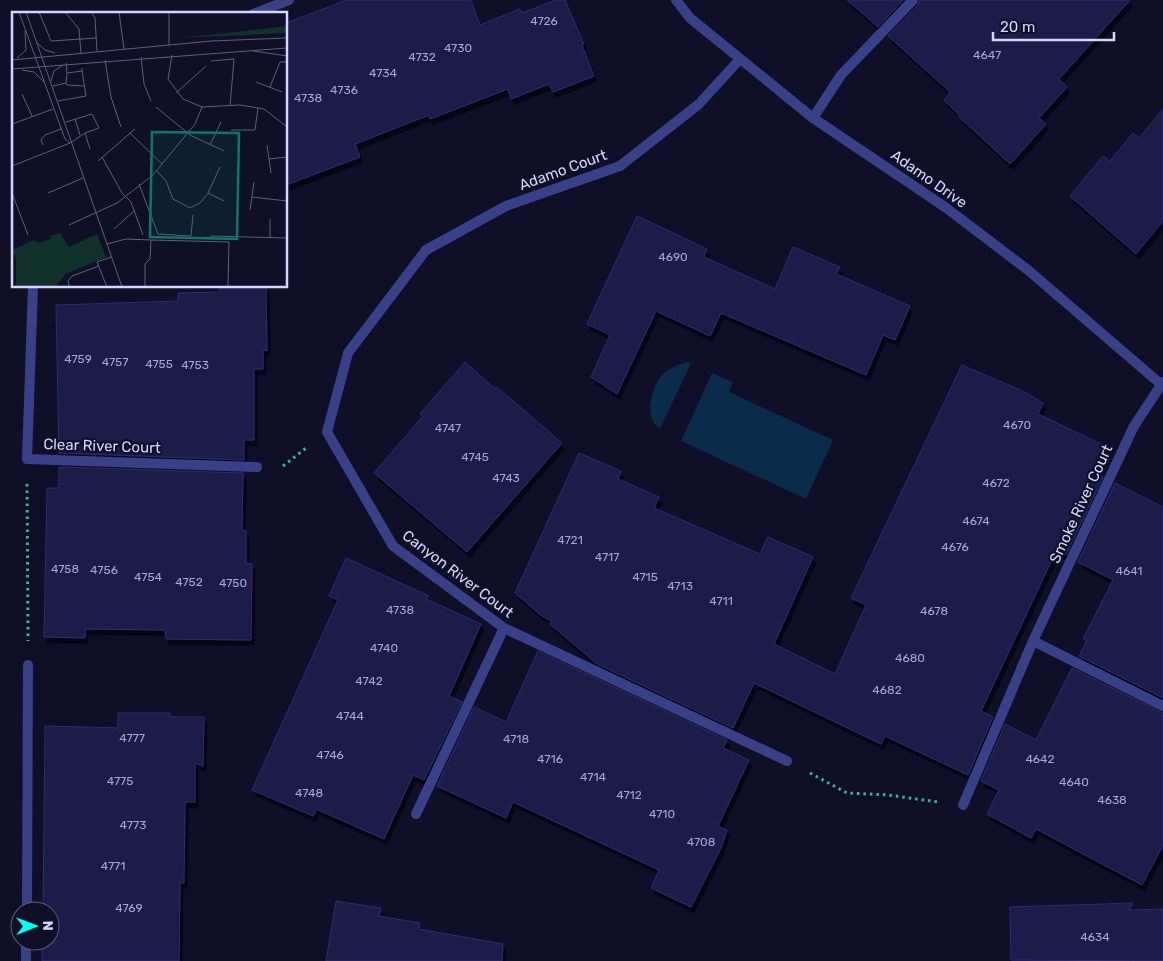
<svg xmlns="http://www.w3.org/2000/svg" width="1163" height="961" font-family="Rubik,sans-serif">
<defs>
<filter id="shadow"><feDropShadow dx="3" dy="5.5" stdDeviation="0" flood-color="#0009"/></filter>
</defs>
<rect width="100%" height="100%" fill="#0f0f27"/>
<g fill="#0b2b4a">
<path d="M687,362L691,363L660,429C643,419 651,387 662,375C669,368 678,365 687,362Z"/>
<path d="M712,373L733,382L729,392L833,440L806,499L681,441Z"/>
</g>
<g fill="#1c1a49" stroke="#2f2b75" filter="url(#shadow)">
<path d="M347,0H471L480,25L520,9L522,13L556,0H565L584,44L582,45L594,76L553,92L549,84L511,99L508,89L430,119L429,115L355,144L360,157L286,185V23Z"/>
<path d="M847,0H903L878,27Z"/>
<path d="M920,0H1130L1059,79L1067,87L1039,118L1046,124L1010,164L958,116L959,115L944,100L950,92L888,36L918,5Z"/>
<path d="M1163,109V221L1136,254L1070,196L1103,156L1110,161L1133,133L1139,138Z"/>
<path d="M637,216L707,249L704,257L775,289L793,247L840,267L836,274L910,306L895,340L883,335L866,375L721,313L710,336L656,311L617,394L591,377L610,335L587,324Z"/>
<path d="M220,286H266L267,351L263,350V369H254V440H244V460L59,453L56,305L178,301V293L220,292Z"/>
<path d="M465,362L495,389L497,387L562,443L467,552L374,473L423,416L420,414Z"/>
<path d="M962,365L1025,392L1043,403L1038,414L1105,446L1093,472L1103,477L1066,555L1056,551L981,711L993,717L968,775L885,736L881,744L754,683L733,728L597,664L550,624L552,621L542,616L515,593L579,453L621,471L618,479L659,497L654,508L760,554L768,537L813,557L774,644L835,674L866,605L851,598Z"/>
<path d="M59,467L243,473L242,530L246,531V563L252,564L251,640L166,639L165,630L85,629V638L44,637L47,488H59Z"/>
<path d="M1115,483L1163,507V698L1079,656L1087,640L1083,639L1113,580L1078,562Z"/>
<path d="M346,558L429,596L426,599L481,624L449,696L462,702L424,780L413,775L384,839L316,809L313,816L252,790L338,600L329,596Z"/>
<path d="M538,651L727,740L723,748L749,760L718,826L727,830L721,848L691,907L651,888L659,870L513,802L506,818L437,786L474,707L506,722Z"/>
<path d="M1072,668L1163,713V845L1142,885L1036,829L1031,838L987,814L999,790L981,781L1005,724L1036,740Z"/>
<path d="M118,713H170V717H204L203,766L195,763V802H185L184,883H180L179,961H42V941H50V911H43L45,726L118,728Z"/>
<path d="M336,901L381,908L379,916L420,923L419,929L503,944L502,961H326Z"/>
<path d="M1133,903L1129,910L1163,909V961L1011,960L1010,907Z"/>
</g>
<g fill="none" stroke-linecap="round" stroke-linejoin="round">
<g stroke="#2cbc9d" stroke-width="3" stroke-dasharray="2.5 4" stroke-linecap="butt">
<path d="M283,466L306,448"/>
<path d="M27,484L28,641"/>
<path d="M810,773L847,793L888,795L938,802"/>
</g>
<g stroke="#384187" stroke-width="10">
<path d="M253,14L289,0"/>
<path d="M813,118L841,75L913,0"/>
<path d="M426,250L348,353L327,432L393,546L504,628L787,761"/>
<path d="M33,286L27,459L257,467"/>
<path d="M1033,641L1163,706"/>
<path d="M963,805L1033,641L1134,426L1163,382"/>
<path d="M416,814L504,628"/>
<path d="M27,911L28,665"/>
<path d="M26,961V941"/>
</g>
<g stroke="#384187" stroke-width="10">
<path d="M676,0L690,18L813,118L945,207L1028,270L1163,386"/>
<path d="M426,250L506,206L620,166L699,104L740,59"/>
</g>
</g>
<g text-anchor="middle" stroke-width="4.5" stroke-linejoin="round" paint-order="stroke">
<g font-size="12" fill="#a7a7d2">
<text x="544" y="25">4726</text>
<text x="458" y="52">4730</text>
<text x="987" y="59">4647</text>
<text x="422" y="61">4732</text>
<text x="383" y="77">4734</text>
<text x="344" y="94">4736</text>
<text x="308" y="102">4738</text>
<text x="673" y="261">4690</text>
<text x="78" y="363">4759</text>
<text x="115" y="366">4757</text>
<text x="159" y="368">4755</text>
<text x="195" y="369">4753</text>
<text x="1017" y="429">4670</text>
<text x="448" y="432">4747</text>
<text x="475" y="461">4745</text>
<text x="506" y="482">4743</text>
<text x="996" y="487">4672</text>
<text x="976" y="525">4674</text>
<text x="570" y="544">4721</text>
<text x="955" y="551">4676</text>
<text x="607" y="561">4717</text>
<text x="65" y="573">4758</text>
<text x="104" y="574">4756</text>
<text x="1129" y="575">4641</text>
<text x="148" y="581">4754</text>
<text x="645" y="581">4715</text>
<text x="189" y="586">4752</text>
<text x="233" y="587">4750</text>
<text x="680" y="590">4713</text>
<text x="721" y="605">4711</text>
<text x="400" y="614">4738</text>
<text x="934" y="615">4678</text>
<text x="384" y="652">4740</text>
<text x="910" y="662">4680</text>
<text x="369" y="685">4742</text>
<text x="887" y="694">4682</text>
<text x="350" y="720">4744</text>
<text x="132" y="742">4777</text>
<text x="516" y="743">4718</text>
<text x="330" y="759">4746</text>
<text x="550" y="763">4716</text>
<text x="1040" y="763">4642</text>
<text x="593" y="781">4714</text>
<text x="120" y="785">4775</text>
<text x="1074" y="786">4640</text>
<text x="309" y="797">4748</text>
<text x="629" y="799">4712</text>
<text x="1112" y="804">4638</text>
<text x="662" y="818">4710</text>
<text x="133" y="829">4773</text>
<text x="701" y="846">4708</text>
<text x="113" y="870">4771</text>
<text x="129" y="912">4769</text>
<text x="1095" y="941">4634</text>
</g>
<g font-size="15" fill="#d5d6ff" stroke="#0f0f27">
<text transform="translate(563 170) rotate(-20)" y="5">Adamo Court</text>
<text transform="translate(929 179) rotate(35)" y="5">Adamo Drive</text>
<text transform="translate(102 446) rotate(2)" y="5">Clear River Court</text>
<text transform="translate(1081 504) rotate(-65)" y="5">Smoke River Court</text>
<text transform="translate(458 574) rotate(37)" y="5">Canyon River Court</text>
</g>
</g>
<g transform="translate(12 12)">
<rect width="275" height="275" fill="#0f0f27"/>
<path d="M275,14V21L165,26L251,17ZM48,221L57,235L85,222L94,245L53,262L44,275H4V247L0,238L22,228L26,231L39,227L38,224Z" fill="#11312b"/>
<path fill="none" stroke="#5e5f7d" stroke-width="1" d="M7,0L53,127L58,131M14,0L110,275M27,0L39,29L84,26M53,0L67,17L69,41M79,0L83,6L85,39M107,0L112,37M157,0V33M24,30L33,38L43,41M241,39L275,44M160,43L156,67L171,87L190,95L228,93L252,97L275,115M129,45L132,72L139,89M5,46L14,38L13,19M0,48L199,29L275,26M93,48L99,85L109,115M199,49L222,47L218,94M54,51L55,61L70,59V56M0,57L275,36M10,58L22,60L32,70M39,69L42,59L51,53M244,70L270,80M54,71L55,73L72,74M41,74L54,71L55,61M258,75L268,50H275M164,81L194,54M10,82L20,104M46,89L74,84L70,59M144,95L178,123L212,139M63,107L68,123M54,110L80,102L87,116L73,121M0,112L41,97M219,118H243L246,96M118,121L150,152M31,133L29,128L33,123L49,117M198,133L209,110M255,133L259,161M90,145L110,181L119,190L131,223M257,147L275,145M86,149L123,117M0,154L58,131L73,121L78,137M144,158L154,169L161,187L178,196L188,191L196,181L208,155M127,172L146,222L179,224L181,203M0,181L16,223M36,181L71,166M196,181L212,189M240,185L275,189M238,198L242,170M57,213L105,191L141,163L183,112L190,95M102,217L122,199M198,224L275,226M258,225V207M139,228L217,230L216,275M95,232L114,227L139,228L138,247L133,252V275M0,246V275M57,275L56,269L60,264L87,254M95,275L85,250L99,245"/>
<path fill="#0f766e" fill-opacity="0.15" stroke="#0f766e" stroke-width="2.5" d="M140,120L227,121L225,227L138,225Z"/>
<rect width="275" height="275" fill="none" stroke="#d5d6ff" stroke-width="2.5"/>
</g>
<g transform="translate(35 926) rotate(89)"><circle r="24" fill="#0f0f27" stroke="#5e5f7d"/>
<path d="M0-4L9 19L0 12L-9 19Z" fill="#01fff2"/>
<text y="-8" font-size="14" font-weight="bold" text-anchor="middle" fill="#d5d6ff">N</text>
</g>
<path d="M993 32v8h121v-8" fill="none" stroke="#d5d6ff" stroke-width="2.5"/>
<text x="1000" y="32" font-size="15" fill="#d5d6ff" stroke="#0f0f27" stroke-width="4" paint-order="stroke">20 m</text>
</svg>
